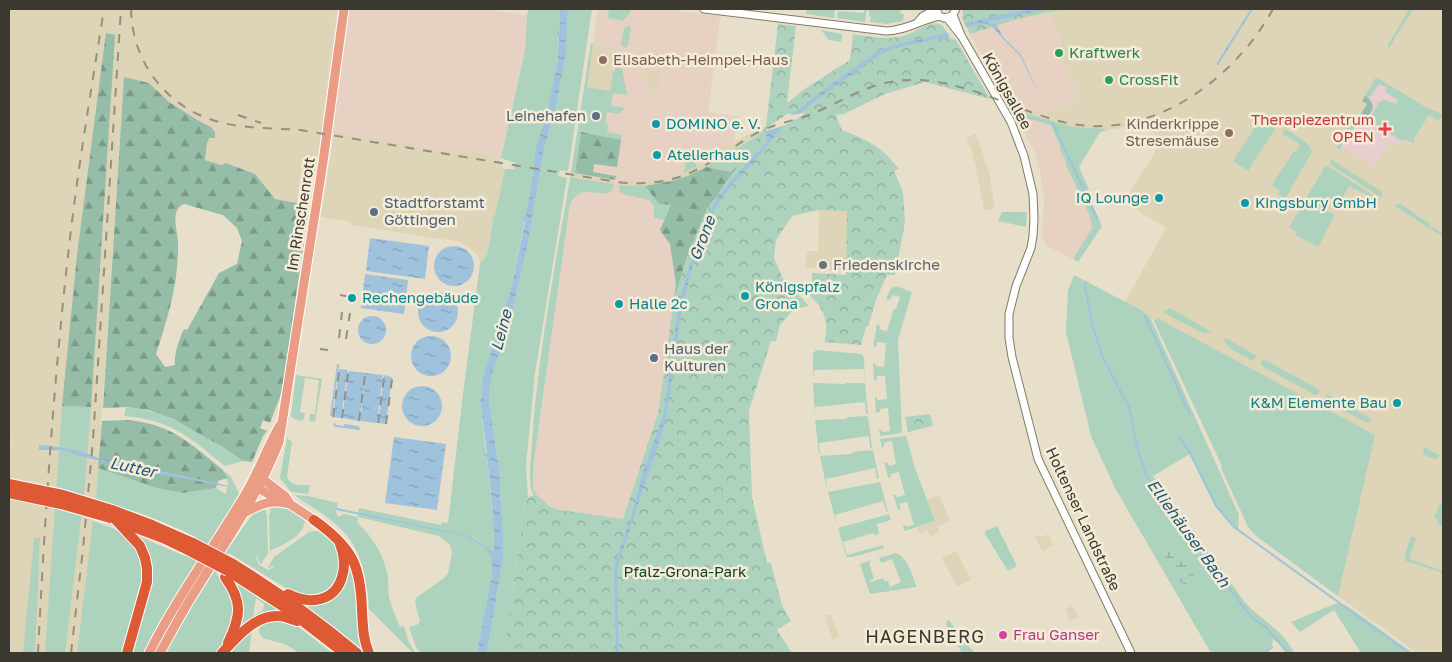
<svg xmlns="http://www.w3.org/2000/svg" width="1452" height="662" font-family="'Golos Text',sans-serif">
<defs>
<pattern id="forest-firs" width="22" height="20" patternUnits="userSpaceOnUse" patternTransform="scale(1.25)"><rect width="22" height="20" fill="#95bda8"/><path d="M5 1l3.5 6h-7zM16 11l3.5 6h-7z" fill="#7b9b89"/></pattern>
<pattern id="wetland-marsh" width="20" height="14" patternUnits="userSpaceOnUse" patternTransform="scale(1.25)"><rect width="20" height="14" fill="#add3be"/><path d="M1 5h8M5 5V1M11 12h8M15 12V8" fill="none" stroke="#8eac9b"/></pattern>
<pattern id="park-crowns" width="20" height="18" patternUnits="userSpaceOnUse" patternTransform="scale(1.25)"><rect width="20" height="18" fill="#add3be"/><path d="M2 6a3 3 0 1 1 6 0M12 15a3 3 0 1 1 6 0" fill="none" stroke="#8eac9b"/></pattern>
<pattern id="water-ripples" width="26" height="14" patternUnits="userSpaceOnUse" patternTransform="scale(1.25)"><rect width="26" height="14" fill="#a0c3dd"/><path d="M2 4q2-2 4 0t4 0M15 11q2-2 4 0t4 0" fill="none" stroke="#849fb4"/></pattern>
</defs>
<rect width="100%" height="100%" fill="#e7dfca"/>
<g fill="#e6d1c3">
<path d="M336,9H482L527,15L525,51L501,158L458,148L457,153L321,131Z"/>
<path d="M598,9H660L720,16L708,112L737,116L734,144L696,167L698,154L686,152L684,173L653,180H620L629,186L690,175L762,133L739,165L713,189L683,237L658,413L623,519L555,509L541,500L537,495L533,488V468L574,178L615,180L575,173Z"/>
<path d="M1048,13L1062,43L1056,46L1079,97L1080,102L1063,106L1044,114L1009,102L970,34L1021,18Z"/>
<path d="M1017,116L1051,125L1062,149L1060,150L1066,161L1065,163L1089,214L1093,228L1073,259L1047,246L1043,239L1042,236L1044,198L1040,170L1034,151Z"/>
</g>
<g fill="#ded4b7">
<path d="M9,9H336L316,172L301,170L297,203L275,199L254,174L227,163L221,165L205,160L207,141L209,138H215L211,127L199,121L169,102L149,83L124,77L96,500L77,653H9V459L11,444L9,413Z"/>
<path d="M1066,9H1443V653H1417L1338,596L1374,435L1157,318L1154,321L1147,314L1125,302L1166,228L1124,202L1152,157L1159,143L1156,141L1158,136L1139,123L1129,126L1105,131L1106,130L1073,127L1041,118L1012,108L1009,102L1044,114L1049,108L1073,104L1080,101L1079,97L1056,46L1062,43L1048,13Z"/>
<path d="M593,43L616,47L610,91L587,87Z"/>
<path d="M643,70L661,72L658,92L651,91V85L646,84L647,77L642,76Z"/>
<path d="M766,126L762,133L706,167L690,175L661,183L645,186L619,185V180H653L684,173L692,169L757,129Z"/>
<path d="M334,132L457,153L458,148L501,158L502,168L505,169L495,215L492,219L493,223L487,255L480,264L478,255L470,248L461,242L351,225L350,222L321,217Z"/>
<path d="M976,134L989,173L995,209L984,210L976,169L977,168L972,153H973L966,138Z"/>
<path d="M571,172L615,180L614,184L570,177Z"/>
<path d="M819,210H847L846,272L830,271V262L817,261L816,268H805L807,251H818Z"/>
<path d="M939,495L950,521L937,527L939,532L930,536L928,530L919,534L917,528L935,521L927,500Z"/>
<path d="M1048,534L1053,545L1044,550V552L1043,553L1035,536L1037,535L1043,537Z"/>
<path d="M956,551L971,580L957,587L942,558Z"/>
<path d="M1072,606L1079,617L1070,621L1065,609Z"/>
<path d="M831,614L839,637L832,640L825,616Z"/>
</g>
<path fill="#e9cecf" d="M1376,77L1429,109L1410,141L1404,139L1399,146L1390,141L1373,167L1341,147L1359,120L1357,119L1367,104L1362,101Z"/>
<g fill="#add3be" fill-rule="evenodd">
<path d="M529,9H560L557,65L553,89L534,161L530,193L512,285L483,377L481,401L480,400L493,512L494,551V553C485,548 480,540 472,537C478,542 488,548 492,556C496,567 480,636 477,653H421L416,647L409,627L417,625L420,621L415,603L416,598L444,578L448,573L452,553L451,548L449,544L439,536L358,517L357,522C371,536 381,550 386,569C389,578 388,588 389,597C391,607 396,617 400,627L404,626L408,640L415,653H413L369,609C367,579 362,548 339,527C326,515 309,505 294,495L308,496L338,503L336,512L338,517L344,514L357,517L359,508L441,525L442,522L448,523L463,394L480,264L487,255L493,223L492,219L495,215L505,169H514L515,163L501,158L525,51L527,15Z"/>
<path d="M568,9H592L568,171L560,170L558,176L567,178L535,373L526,465L528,497L524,507L504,653H487L503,559V531L500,490V476L489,401L490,385L493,371L511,317L527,248L544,150L557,101L566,55Z"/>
<path d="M609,9H630V13L623,21L608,18Z"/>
<path d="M807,9L833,10L835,9L834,18L806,14Z"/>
<path d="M864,9H867L865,22L837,18L838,11L864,13Z"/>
<path d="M869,9H901L900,13L904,14L903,21L887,24L870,22L871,17L869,16Z"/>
<path d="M1409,9H1413L1389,48L1388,47V45Z"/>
<path d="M628,26L631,28L628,45L625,48L621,45L624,28Z"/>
<path d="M821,30L842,34L841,42L829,40Z"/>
<path d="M591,43H593L587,87L610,91L613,72H614L619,53L627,95L613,93L611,106L625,108L619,114L607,112L605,123L608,124L607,132L622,135L621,140L581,132L575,173L571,172Z"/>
<path d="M1376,77L1429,109L1443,114L1439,121L1429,115L1413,140L1415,142L1414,143L1404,139L1402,141L1372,123L1370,118L1379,102L1385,100L1396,104L1398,100L1385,92L1387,87L1379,84L1369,98L1373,105L1372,110L1368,116L1361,114L1367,104L1362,101Z"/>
<path d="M1012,108L1041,118L1073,127L1106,129L1105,131L1100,132L1079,167L1089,190L1086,191L1102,226L1078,262L1073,259L1092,228L1089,214L1065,163L1066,161L1060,150L1061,149L1051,125L1017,116Z"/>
<path d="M1263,115L1278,124L1248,171L1233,161Z"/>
<path d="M1352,118L1359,120L1339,150L1337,147V143Z"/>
<path d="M1285,129C1295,135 1309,141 1312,152L1285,199L1278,194L1280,191L1272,185L1294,151L1296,152L1300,145L1292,139L1282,134Z"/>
<path d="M762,133L739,165L731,172L706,167Z"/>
<path d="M686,152L698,153L696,167L684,173Z"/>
<path d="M1331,159L1382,192V198L1331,165L1330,161Z"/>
<path d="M1326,165L1379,199L1380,201L1378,202L1372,200L1371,197L1349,186L1338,206L1330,203L1326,206V210L1335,215L1318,247L1295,235L1297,232L1289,227Z"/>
<path d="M570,177L614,184L613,190C597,201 583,180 570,204L533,468V488L537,495L534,496C527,483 531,458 532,444C536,376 548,308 559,241C563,219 567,198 570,177Z"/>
<path d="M619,185L645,186L659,203L671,205L665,220L654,218V206L649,200L623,194L620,192Z"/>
<path d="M1398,204H1401L1430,224L1429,226L1432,228L1433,227L1441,232H1443V237L1395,206Z"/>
<path d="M1002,212H1027L1026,227L998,221Z"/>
<path d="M1074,275L1141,310L1150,317L1239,515L1238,530L1218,508L1190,454L1153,476L1244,601C1253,612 1264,619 1274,628C1283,635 1289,644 1295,653H1286L1279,644L1273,639L1271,649L1266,653H1211L1115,488L1091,436L1066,332L1068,290Z"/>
<path d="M896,286L912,292L898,340L902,433L880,436L879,429L882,430V432L890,431L888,408L880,409V412L876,413L875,396L878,400L887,399L885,376H877V380L874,381L873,361L874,364H876V366L884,367L886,343L877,342V346L873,347L877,324L880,326L879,329L887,331L894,308L896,309L900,297L892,295L890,300L886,299L891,288Z"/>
<path d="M1170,308L1212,332L1203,333L1200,332L1163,312Z"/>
<path d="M1157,318L1375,435L1338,596L1256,536L1248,527L1221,468L1222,466L1154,321Z"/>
<path d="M1224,337L1257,356L1255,359L1251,360C1241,354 1226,350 1224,337Z"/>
<path d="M816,350L862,354L864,358L865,381L864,369L814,370L813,380V354Z"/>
<path d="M1263,359L1320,390L1318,394L1315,395L1262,366L1261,363Z"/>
<path d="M296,375L322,379L315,422L309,421L310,414H315L319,380L305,378L300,412L305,413L303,421L294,419L291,416Z"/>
<path d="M813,383L845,384L846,383H865L868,414H866L865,402L815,407V417Z"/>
<path d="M1327,394L1372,419L1370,422L1367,423L1326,401L1325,398Z"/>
<path d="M62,406L91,407L85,486L65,653H45Z"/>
<path d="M126,407C167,410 209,438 243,461L225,466C189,437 172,420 124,416Z"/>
<path d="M868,416L872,448H870L869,436L819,443L820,454H819L815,420L846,419L848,417Z"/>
<path d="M906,436L915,468L935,521L905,531L902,524L903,526L906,525L907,527L914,525L907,502L899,504L901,509L898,510L893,494L894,495H896L897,497L905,495L899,472L891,474V477L889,478V480L884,462L888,463L889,466L896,464L892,441L884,443V446L882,448L880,439Z"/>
<path d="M287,438L292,442L287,476C290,487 301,485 310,485L308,494L291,492L280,478Z"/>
<path d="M1424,447L1440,456L1435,459L1424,455L1423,451Z"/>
<path d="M873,450L879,479H877L875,468L826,479L827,490L820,456L851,454L853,452Z"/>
<path d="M98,468L157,488L183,493L216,488L226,494L228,483L223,470L231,477L239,494L241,495L145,653H131L149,584L134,534L184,556L196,537C175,527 153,517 130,510C119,507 107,504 96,500Z"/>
<path d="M880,482L888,512H887L883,501L835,515L837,526L828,492Z"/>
<path d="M1440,503H1443V526L1438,525L1437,519L1434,518Z"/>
<path d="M267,505C282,506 296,509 305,521C304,536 282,545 270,551L269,516L271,511Z"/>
<path d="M262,507L266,511L267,516L268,554L264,559L261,565L257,556L256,557L259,565L268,570L274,567L273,566L267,569L274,557L309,532L314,531H319L329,537L337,547L342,564L333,587L318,597L294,593L229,553L216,574L226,584L235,610L230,633L216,653H165L181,622L212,571L250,518L255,512Z"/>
<path d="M889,514L891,520L877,524L879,534L874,535L873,533L843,542L847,555L883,545L884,548L853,557H847L846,555L838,528Z"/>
<path d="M93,521L115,529L129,538L140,555L144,578L124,653H77Z"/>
<path d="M997,526L1017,566L1008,571L985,534V531Z"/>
<path d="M1411,536L1416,538L1409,559L1443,571V573L1406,561L1404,558Z"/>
<path d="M34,538H40L35,653H23Z"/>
<path d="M346,552L356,578L366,653H362L298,603L330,597Z"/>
<path d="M896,553C908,557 912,576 917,587L870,594L860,564L872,560L869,562L874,579L870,580L871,582L883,578L884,581H888L890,587L901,582L892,559L881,563L879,558Z"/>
<path d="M233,579L283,612L235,637ZM256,598L264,604L263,610L253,616Z"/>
<path d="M1337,603L1347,606L1413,653H1361L1334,610L1300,632L1291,622Z"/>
<path d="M278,619L293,623L332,653H299L287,645L263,638L259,633L260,626Z"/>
<path d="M949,620L971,649L975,653H962L952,636L953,635L952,632L950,633L946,625L947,621Z"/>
<path d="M252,630L249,653H229L240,641L241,642Z"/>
</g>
<g fill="url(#forest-firs)" fill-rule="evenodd">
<path d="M106,33L115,35L91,407L62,406L77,255Z"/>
<path d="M124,77L149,83L169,102L199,121L211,127L215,132V138H209L207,143L205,160L221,165L226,163L255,174L275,199L297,203L300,205L302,193L312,186L284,380L280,397L270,423L263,420L260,428L267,431L263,436L252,462L243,461L221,446L173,419L148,410L128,407L103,408ZM184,204L223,215L237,228L242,241L237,264L219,273L187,330L184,329C179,339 174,354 175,365L165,367L156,354C168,318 179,281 178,243C178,231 169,210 184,204Z"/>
<path d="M1365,96C1373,101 1376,108 1368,116L1361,114L1367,104L1362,101Z"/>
<path d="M581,132L621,140L617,167L594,164L593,172L616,176L615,180L575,173Z"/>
<path d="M739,165L707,209L688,254L674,299L676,284L670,244L660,230L671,205L659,204L645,186L676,180L690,175L706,167L731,172Z"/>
<path d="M126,420C170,423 190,443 223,470L227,478L218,481L216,488L183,493L157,488L98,468L102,421Z"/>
</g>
<path fill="url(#wetland-marsh)" d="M1169,546C1176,549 1190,567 1193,574C1195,579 1195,583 1194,587L1191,588C1176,583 1163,563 1164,548Z"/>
<g fill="url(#park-crowns)">
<path d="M963,9H1066L1021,18L970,34L962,19Z"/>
<path d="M936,23C944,25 946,30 950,38L956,40L990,99L925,82L885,94L844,114L836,115L842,130C869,141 880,145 899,169L894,171L903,192L905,222L895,275H887L876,300L868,327H866L861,345L825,342C825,336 827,331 826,325C826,309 812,298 802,287L803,286L808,287L809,284L812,285V273L846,275L847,211L819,210L792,216L776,240L774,258L783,279L809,306L794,309L780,325L776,341H771L749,411L752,497L767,563H771L782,605L791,621L777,630L792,653H504L524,507L528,497L537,495L548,505L555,509L623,519L658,413L674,299L688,254L707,209L766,126L778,24L796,26L787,103L806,88L850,60L853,34C869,36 890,41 906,35C916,32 924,24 936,23Z"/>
<path d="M930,414L933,426L908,432L905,417Z"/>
</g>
<g fill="url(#water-ripples)">
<path d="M560,9H568L566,55L557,101L544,150L527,248L511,317L493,371L490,385L489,401L500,476V490L503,531V559L487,653H477L492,574V557L483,546L466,536L336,510L337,508L466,535C478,539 484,547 494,552L493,512L487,457L483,455L484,453H487L480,400H481L483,377L512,285L525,222L521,217L523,216L525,218L530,193L536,148L547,113L557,65L559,38L557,34V31L559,32Z"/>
<path d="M1030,9H1049L988,22L996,24L1003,37L1021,55L1042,100L1020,56L1002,38L993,27L984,23L966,28L949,37L902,46L884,52L823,95L783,126L754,162L733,184L722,198L713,213L701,241L690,275L680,320L671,388L665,424L620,559L617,573L619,653H616L614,570L616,559L630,521L643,472L664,413L678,308L687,274L700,233L714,203L729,183L767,142L766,131L792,115L818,94L879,50L893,45L943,34L964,23Z"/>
<path d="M1251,9H1253L1218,65L1216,64Z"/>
<path d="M370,238L429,246L425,279L366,271Z"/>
<circle cx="454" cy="266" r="20"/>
<path d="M365,274L408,280L404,314L361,308Z"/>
<circle cx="438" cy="312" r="20"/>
<circle cx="372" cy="330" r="14"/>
<circle cx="431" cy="356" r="20"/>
<path d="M339,369L348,370L341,418L333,417Z"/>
<path d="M349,371L366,373L359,421L342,418Z"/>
<path d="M366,373L383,375L377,423L360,421Z"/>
<path d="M384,375L392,377L386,424L378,423Z"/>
<circle cx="422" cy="406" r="20"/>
<path d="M394,437L446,444L437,510L385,503Z"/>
<path d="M39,445C60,446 79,450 99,458L217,483L228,486V487L125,467L76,455L64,450H39Z"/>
</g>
<g fill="#e7dfca">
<path d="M963,21L968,30L952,38H950L946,29Z"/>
<path d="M789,113L792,115L806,113L795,120L783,126L766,131V128Z"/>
</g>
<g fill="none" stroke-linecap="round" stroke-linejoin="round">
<g stroke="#a0c3dd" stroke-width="2">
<path d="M1053,124L1097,218"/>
<path d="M1086,282L1085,286L1093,327L1102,356L1129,407L1138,451L1147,477L1251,617L1266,627L1288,653"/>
<path d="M1145,316L1190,415"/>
<path d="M331,415L338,365"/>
<path d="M334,424L336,426L359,429L358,427L345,425"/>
<path d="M1180,437L1191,455L1216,506L1234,527L1409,653"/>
<path d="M1265,653L1272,647"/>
</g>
<g stroke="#837b68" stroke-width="9">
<g id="minor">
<path d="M704,9L886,31C905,31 921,20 939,16"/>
<path d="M936,9L939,16L944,18L952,16L956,9"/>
<path d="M953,15L961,35"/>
<path d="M947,18L962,37L1011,122L1024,156L1033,194L1034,219L1033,236L1031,248L1016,286L1009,314V338L1012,357L1038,459L1131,653"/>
<path d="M918,22L923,16L936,9"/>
</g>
</g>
<g stroke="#fff" stroke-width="11">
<g id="major">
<path d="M259,476L285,496L290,504L314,520"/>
<path d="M255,486L280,501"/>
<path d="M244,513C261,504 270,499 290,504"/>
<path d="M149,653C177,597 214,547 246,493C259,471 267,447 280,425"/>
<path d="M160,653C171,633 182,612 194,593C225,543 258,496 279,442L323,162L344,9"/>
</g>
</g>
<g stroke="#fff" stroke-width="12">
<g id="highway">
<path d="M112,510L152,525L193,543"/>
<path d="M116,520L140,546L145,558L147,568V582L127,653"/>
<path d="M314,520C352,547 361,565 362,611C363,626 363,640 369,653"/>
<path d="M120,522L163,538L188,550"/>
<path d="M233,564C277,591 318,621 357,653"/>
<path d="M228,571L287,609L344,653"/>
<path d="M225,577C243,602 241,616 228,643"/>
<path d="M288,594C296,598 305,601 315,600C343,597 349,566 340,544"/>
<path d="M222,653C236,638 255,615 278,616C284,616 291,619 297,621"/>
</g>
</g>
<use href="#minor" stroke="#fff" stroke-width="7"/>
<use href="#major" stroke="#eb9c85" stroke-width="9"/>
<use href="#highway" stroke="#dd5a34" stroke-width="10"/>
<g stroke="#959081" stroke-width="2" stroke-dasharray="9 9" stroke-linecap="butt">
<path d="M131,9C132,63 167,108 219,122C246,129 274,128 300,130L617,182C643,185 669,183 694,171C715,161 734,146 755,134C773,124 793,121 812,114C836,104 859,89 885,83C945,69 1003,106 1059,121C1146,145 1233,82 1273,9"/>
<path d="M238,115L261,123"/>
<path d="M340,295L351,297"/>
<path d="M339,338L342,312"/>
<path d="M346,339L350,313"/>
<path d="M320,349L328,350"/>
<path d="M333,417L340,364"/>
<path d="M342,418L349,366"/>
<path d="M359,421L366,368"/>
<path d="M378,423L385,370"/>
<path d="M386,424L393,372"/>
<path d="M38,653C45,514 54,376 70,238C79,161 92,85 104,9"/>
<path d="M71,653L83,549L93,440L121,9"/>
</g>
<g stroke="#fff" stroke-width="12" stroke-linecap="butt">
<g id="highway-bridge">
<path d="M9,484L63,495L112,510"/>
<path d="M9,493L61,504L110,518"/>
<path d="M193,543L233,564"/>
<path d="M188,550L228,571"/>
</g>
</g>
<use href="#highway-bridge" stroke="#dd5a34" stroke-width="10"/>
</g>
<g fill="#2e9e5b" stroke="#f4ecd7" stroke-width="2">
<circle cx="1059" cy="53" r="5"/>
<circle cx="1109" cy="80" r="5"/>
</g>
<g fill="#8d6e63" stroke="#f4ecd7" stroke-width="2">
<circle cx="603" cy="60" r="5"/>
<circle cx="1229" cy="133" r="5"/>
</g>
<g fill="#5c6f8a" stroke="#f4ecd7" stroke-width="2">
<circle cx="596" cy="116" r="5"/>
<circle cx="374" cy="212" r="5"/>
<circle cx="654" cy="358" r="5"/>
</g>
<g fill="#0f9aa8" stroke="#f4ecd7" stroke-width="2">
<circle cx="656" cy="124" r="5"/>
<circle cx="657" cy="155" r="5"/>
<circle cx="1159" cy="198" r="5"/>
<circle cx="1245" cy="203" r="5"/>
<circle cx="745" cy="296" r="5"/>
<circle cx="352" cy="298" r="5"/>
<circle cx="619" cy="304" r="5"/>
<circle cx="1397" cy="403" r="5"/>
</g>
<path fill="#e0444e" stroke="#f4ecd7" stroke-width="2" d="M1382.5 121.5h5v5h5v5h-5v5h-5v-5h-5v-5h5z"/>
<circle fill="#6b7280" stroke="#f4ecd7" stroke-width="2" cx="823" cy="265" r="5"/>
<circle fill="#d1479c" stroke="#f4ecd7" stroke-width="2" cx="1003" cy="635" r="5"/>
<g text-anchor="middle" stroke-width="5" stroke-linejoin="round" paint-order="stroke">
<g font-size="15" fill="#27864d" stroke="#f4ecd7" text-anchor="start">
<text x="1069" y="58">Kraftwerk</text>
<text x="1119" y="85">CrossFit</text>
</g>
<g font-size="15" fill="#785e54" stroke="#f4ecd7" text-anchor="start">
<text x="613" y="65">Elisabeth-Heimpel-Haus</text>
<text x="1219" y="129" text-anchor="end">Kinderkrippe<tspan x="1219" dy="17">Stresemäuse</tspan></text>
</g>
<g font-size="15" fill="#3b3830" stroke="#f4ecd7">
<text transform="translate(1007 91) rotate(61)" y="5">Königsallee</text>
<text transform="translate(301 214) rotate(-81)" y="5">Im Rinschenrott</text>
<text transform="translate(1083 519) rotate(65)" y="5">Holtenser Landstraße</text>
</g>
<g font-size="15" fill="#4e5e75" stroke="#f4ecd7" text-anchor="start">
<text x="586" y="121" text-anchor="end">Leinehafen</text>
<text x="384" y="208">Stadtforstamt<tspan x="384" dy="17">Göttingen</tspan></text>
<text x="664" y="354">Haus der<tspan x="664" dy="17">Kulturen</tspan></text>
</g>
<g font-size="15" fill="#be3a42" stroke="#f4ecd7" text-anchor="end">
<text x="1374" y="125">Therapiezentrum<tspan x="1374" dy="17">OPEN</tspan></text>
</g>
<g font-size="15" fill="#0d838f" stroke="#f4ecd7" text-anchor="start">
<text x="666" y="129">DOMINO e. V.</text>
<text x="667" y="160">Atelierhaus</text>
<text x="1149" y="203" text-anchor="end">IQ Lounge</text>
<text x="1255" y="208">Kingsbury GmbH</text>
<text x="755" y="292">Königspfalz<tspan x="755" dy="17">Grona</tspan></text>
<text x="362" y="303">Rechengebäude</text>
<text x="629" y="309">Halle 2c</text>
<text x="1387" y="408" text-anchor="end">K&amp;M Elemente Bau</text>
</g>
<g font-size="15" fill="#5b616d" stroke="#f4ecd7" text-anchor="start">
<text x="833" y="270">Friedenskirche</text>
</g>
<g font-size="15" fill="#0f422d" stroke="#f4ecd7">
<text x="685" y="577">Pfalz-Grona-Park</text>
</g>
<g font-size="15" fill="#b23c85" stroke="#f4ecd7" text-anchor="start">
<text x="1013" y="640">Frau Ganser</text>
</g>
<g font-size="16" font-style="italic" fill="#1e5579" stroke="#f4ecd7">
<text transform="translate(702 238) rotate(-69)" y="6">Grone</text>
<text transform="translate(501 330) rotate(-75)" y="6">Leine</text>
<text transform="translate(133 467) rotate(12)" y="6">Lutter</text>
<text transform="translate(1189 533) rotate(54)" y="6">Elliehäuser Bach</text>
</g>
<g font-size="18" letter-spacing="1" fill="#3b3830" stroke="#f4ecd7">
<text x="925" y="643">HAGENBERG</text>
</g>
</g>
<rect width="1452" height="662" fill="none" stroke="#3b3830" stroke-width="20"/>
</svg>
